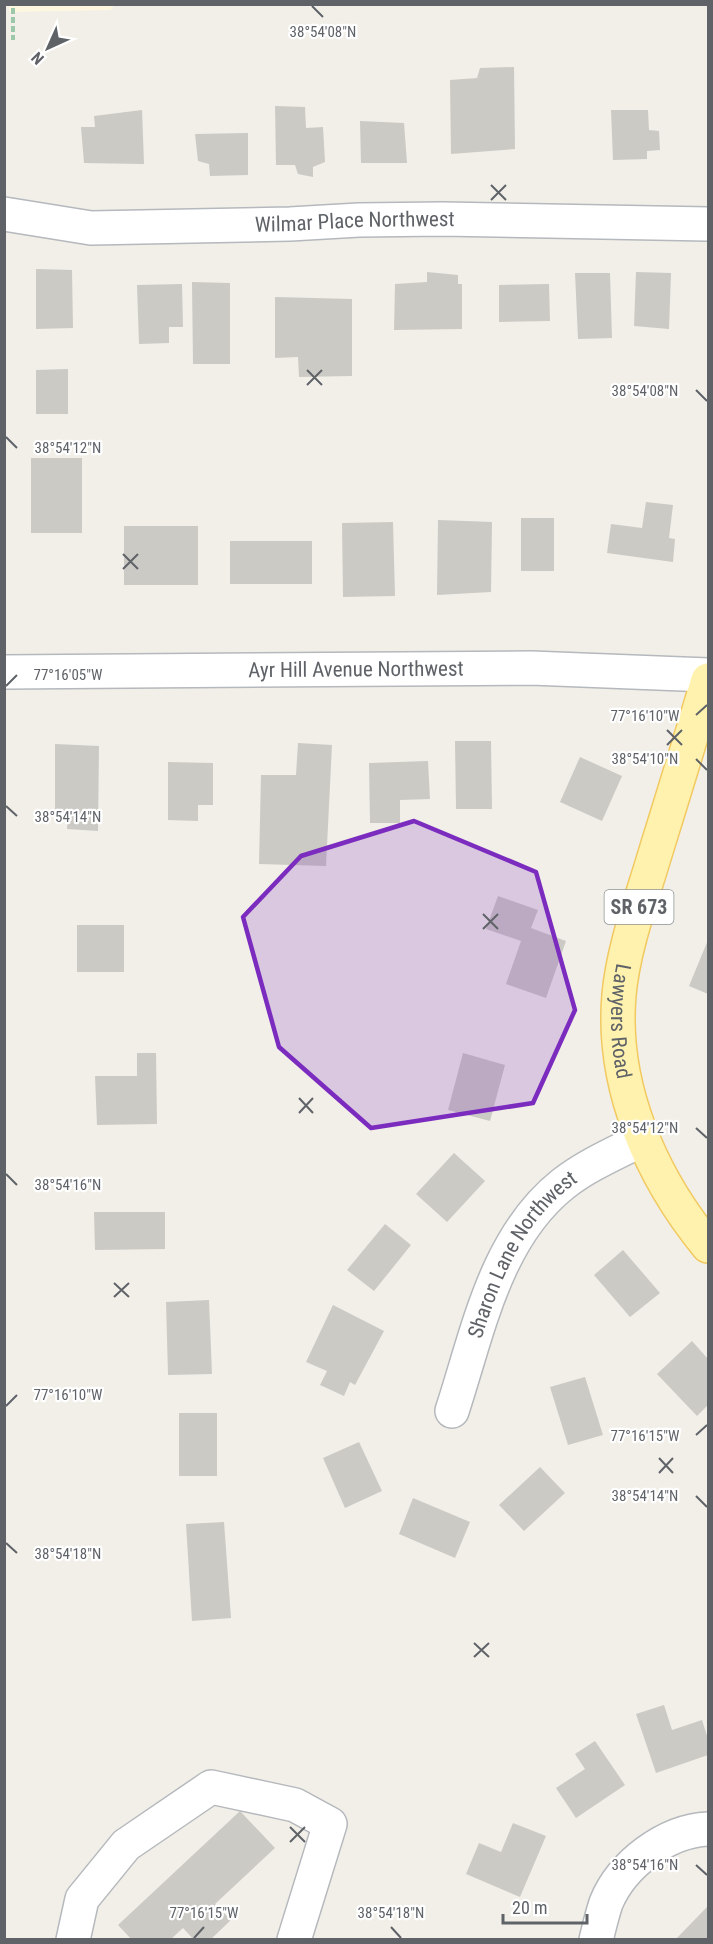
<svg xmlns="http://www.w3.org/2000/svg" width="713" height="1944" font-family="'Roboto Condensed',sans-serif">
<rect width="100%" height="100%" fill="#f1efe8"/>
<path fill="#fef7e0" d="M9,5V4L114,5L111,10L9,12Z"/>
<g fill="#cccac5">
<path d="M514,67L515,149L451,154L450,80L477,78L480,68Z"/>
<path d="M275,106L305,107L306,128L323,127L325,162L313,167V177L298,174L295,165H276Z"/>
<path d="M142,110L144,164L84,163L81,127H95L94,116Z"/>
<path d="M611,110H648L649,130L659,131L660,150L647,151V159L613,160Z"/>
<path d="M360,121L404,123L407,163H361Z"/>
<path d="M248,133V175L210,176L209,164L198,161L195,134Z"/>
<path d="M36,269L72,270L73,328L36,329Z"/>
<path d="M427,272L458,275V284H462V329L394,330L395,284L427,282Z"/>
<path d="M636,272L671,273L669,329L634,326Z"/>
<path d="M575,273H610L612,338L578,339Z"/>
<path d="M192,282L230,283V364H193Z"/>
<path d="M182,284L183,327H169V343L139,344L137,285Z"/>
<path d="M549,284L550,321L499,322V285Z"/>
<path d="M275,297L352,299V376L299,377L298,357L275,358Z"/>
<path d="M68,369V414H36V370Z"/>
<rect x="31" y="458" width="51" height="75"/>
<path d="M646,502L673,505L669,538L675,539L673,562L607,553L611,524L642,528Z"/>
<rect x="521" y="518" width="33" height="53"/>
<path d="M438,520L492,522L491,592L437,595Z"/>
<path d="M393,522L395,596L343,597L342,523Z"/>
<rect x="124" y="526" width="74" height="59"/>
<rect x="230" y="541" width="82" height="43"/>
<path d="M455,741H491L492,809H456Z"/>
<path d="M298,743L332,745L326,866L259,864L261,775H296Z"/>
<path d="M55,744L99,746L98,831L67,829L68,813L55,812Z"/>
<path d="M580,757L622,776L602,821L560,802Z"/>
<path d="M428,761L430,799L400,800V823H370L369,763Z"/>
<path d="M168,762L213,763V805H198V821L168,820Z"/>
<path d="M498,896L538,910L531,928L566,941L546,998L506,984L521,941L486,929Z"/>
<rect x="77" y="925" width="47" height="47"/>
<path d="M708,940V994L689,986Z"/>
<path d="M137,1053H156L157,1124L97,1125L95,1076H137Z"/>
<path d="M463,1053L505,1065L490,1121L448,1110Z"/>
<path d="M454,1153L485,1181L447,1222L416,1194Z"/>
<path d="M94,1212H165V1249L95,1250Z"/>
<path d="M385,1224L411,1245L374,1291L347,1270Z"/>
<path d="M623,1250L660,1293L630,1317L594,1275Z"/>
<path d="M209,1300L212,1374L168,1375L166,1302Z"/>
<path d="M333,1305L384,1331L355,1385L350,1382L344,1396L320,1385L327,1371L306,1362Z"/>
<path d="M692,1341L708,1359V1405L697,1416L657,1374Z"/>
<path d="M585,1377L603,1435L568,1445L550,1387Z"/>
<rect x="179" y="1413" width="38" height="63"/>
<path d="M359,1442L382,1491L345,1508L323,1458Z"/>
<path d="M540,1467L565,1493L524,1531L499,1505Z"/>
<path d="M413,1498L470,1522L455,1558L399,1534Z"/>
<path d="M224,1522L231,1618L192,1621L186,1524Z"/>
<path d="M664,1705L672,1730L702,1720L708,1739V1755L656,1773L636,1714Z"/>
<path d="M595,1741L625,1785L576,1818L556,1788L585,1769L575,1754Z"/>
<path d="M240,1811L275,1848L215,1904L231,1920L210,1940H194L183,1928L170,1940H132L118,1925Z"/>
<path d="M513,1823L546,1836L520,1897L466,1874L479,1843L501,1852Z"/>
<path d="M708,1906V1940H675Z"/>
</g>
<g fill="none" stroke-linecap="round" stroke-linejoin="round">
<g stroke="#b5b8bc" stroke-width="36">
<g id="minor">
<path id="s1" d="M4,214L91,228L290,224L359,220L443,219L708,224"/>
<path id="s2" d="M4,672L531,668L708,675"/>
<path id="s3" d="M452,1411C478,1332 495,1238 563,1184C587,1165 616,1153 643,1139"/>
<path d="M73,1940L82,1899L126,1845L211,1787L295,1805L330,1824L294,1940"/>
<path d="M596,1940C599,1928 602,1915 606,1903C622,1864 666,1831 708,1829"/>
</g>
</g>
<g stroke="#f2c960" stroke-width="36">
<g id="major">
<path id="s4" d="M708,680C691,738 673,796 655,854C642,898 623,949 619,995C611,1086 651,1177 708,1246"/>
</g>
</g>
<path stroke="#9cc7a9" stroke-width="4" stroke-dasharray="6 3" stroke-linecap="butt" d="M13,8V40"/>
<use href="#minor" stroke="#fff" stroke-width="33"/>
<use href="#major" stroke="#fff2af" stroke-width="33"/>
</g>
<path fill="#7b2cbf" fill-opacity="0.2" stroke="#7b2cbf" stroke-width="4.5" stroke-linejoin="round" d="M414,821L536,872L575,1010L533,1103L371,1128L279,1047L243,917L301,856Z"/>
<path fill="none" stroke="#5f6368" stroke-width="2" d="M312,6L323,17M491,185L506,200M491,200L506,185M307,370L322,385M307,385L322,370M696,390L707,401M6,437L17,448M123,554L138,569M123,569L138,554M6,686L17,675M696,715L707,705M667,730L682,745M667,745L682,730M696,759L707,770M6,806L17,816M483,914L498,929M483,929L498,914M299,1098L313,1113M299,1113L313,1098M696,1128L707,1138M6,1174L17,1185M114,1283L129,1297M114,1297L129,1283M6,1406L17,1395M696,1435L707,1425M659,1458L673,1473M659,1473L673,1458M696,1496L707,1507M6,1543L17,1553M474,1643L489,1657M474,1657L489,1643M290,1827L305,1842M290,1842L305,1827M696,1865L707,1875M391,1927L401,1938M194,1938L204,1927"/>
<g text-anchor="middle" stroke-width="4.5" stroke-linejoin="round" paint-order="stroke">
<rect fill="#fff" stroke="#8f9295" stroke-width="1.5" x="604.5" y="890" width="69" height="34" rx="4.5"/>
<g font-size="20" font-weight="bold" fill="#5f6368">
<text x="639" y="914">SR 673</text>
</g>
<g font-size="21" fill="#5f6368" stroke="#fff">
<text dy="7" stroke="none"><textPath href="#s1" startOffset="352">Wilmar Place Northwest</textPath></text>
<text dy="7" stroke="none"><textPath href="#s2" startOffset="352">Ayr Hill Avenue Northwest</textPath></text>
<text dy="7" stroke="none"><textPath href="#s4" startOffset="354">Lawyers Road</textPath></text>
<text dy="7" stroke="none"><textPath href="#s3" startOffset="174">Sharon Lane Northwest</textPath></text>
</g>
</g>
<g font-size="15" text-anchor="middle" fill="#5f6368" stroke="#fff" stroke-width="4.5" stroke-linejoin="round" paint-order="stroke">
<text x="323" y="37">38°54'08"N</text>
<text x="645" y="396">38°54'08"N</text>
<text x="68" y="453">38°54'12"N</text>
<text x="68" y="680">77°16'05"W</text>
<text x="645" y="721">77°16'10"W</text>
<text x="645" y="764">38°54'10"N</text>
<text x="68" y="822">38°54'14"N</text>
<text x="645" y="1133">38°54'12"N</text>
<text x="68" y="1190">38°54'16"N</text>
<text x="68" y="1400">77°16'10"W</text>
<text x="645" y="1441">77°16'15"W</text>
<text x="645" y="1501">38°54'14"N</text>
<text x="68" y="1559">38°54'18"N</text>
<text x="645" y="1870">38°54'16"N</text>
<text x="204" y="1918">77°16'15"W</text>
<text x="391" y="1918">38°54'18"N</text>
</g>
<rect width="713" height="1944" fill="none" stroke="#5f6368" stroke-width="12"/>
<g transform="translate(48 48) rotate(225)" stroke="#ffffff" stroke-width="4.5" paint-order="stroke">
<path d="M0-4.5L10 22L0 15L-10 22Z" fill="#5f6368"/>
<text y="-9" font-size="16" font-weight="bold" text-anchor="middle" fill="#5f6368">N</text>
</g>
<path d="M503 1914v9h84v-9" fill="none" stroke="#5f6368" stroke-width="3"/>
<text x="512" y="1914" font-size="18" fill="#5f6368" stroke="#ffffff" stroke-width="4.5" paint-order="stroke">20 m</text>
</svg>
